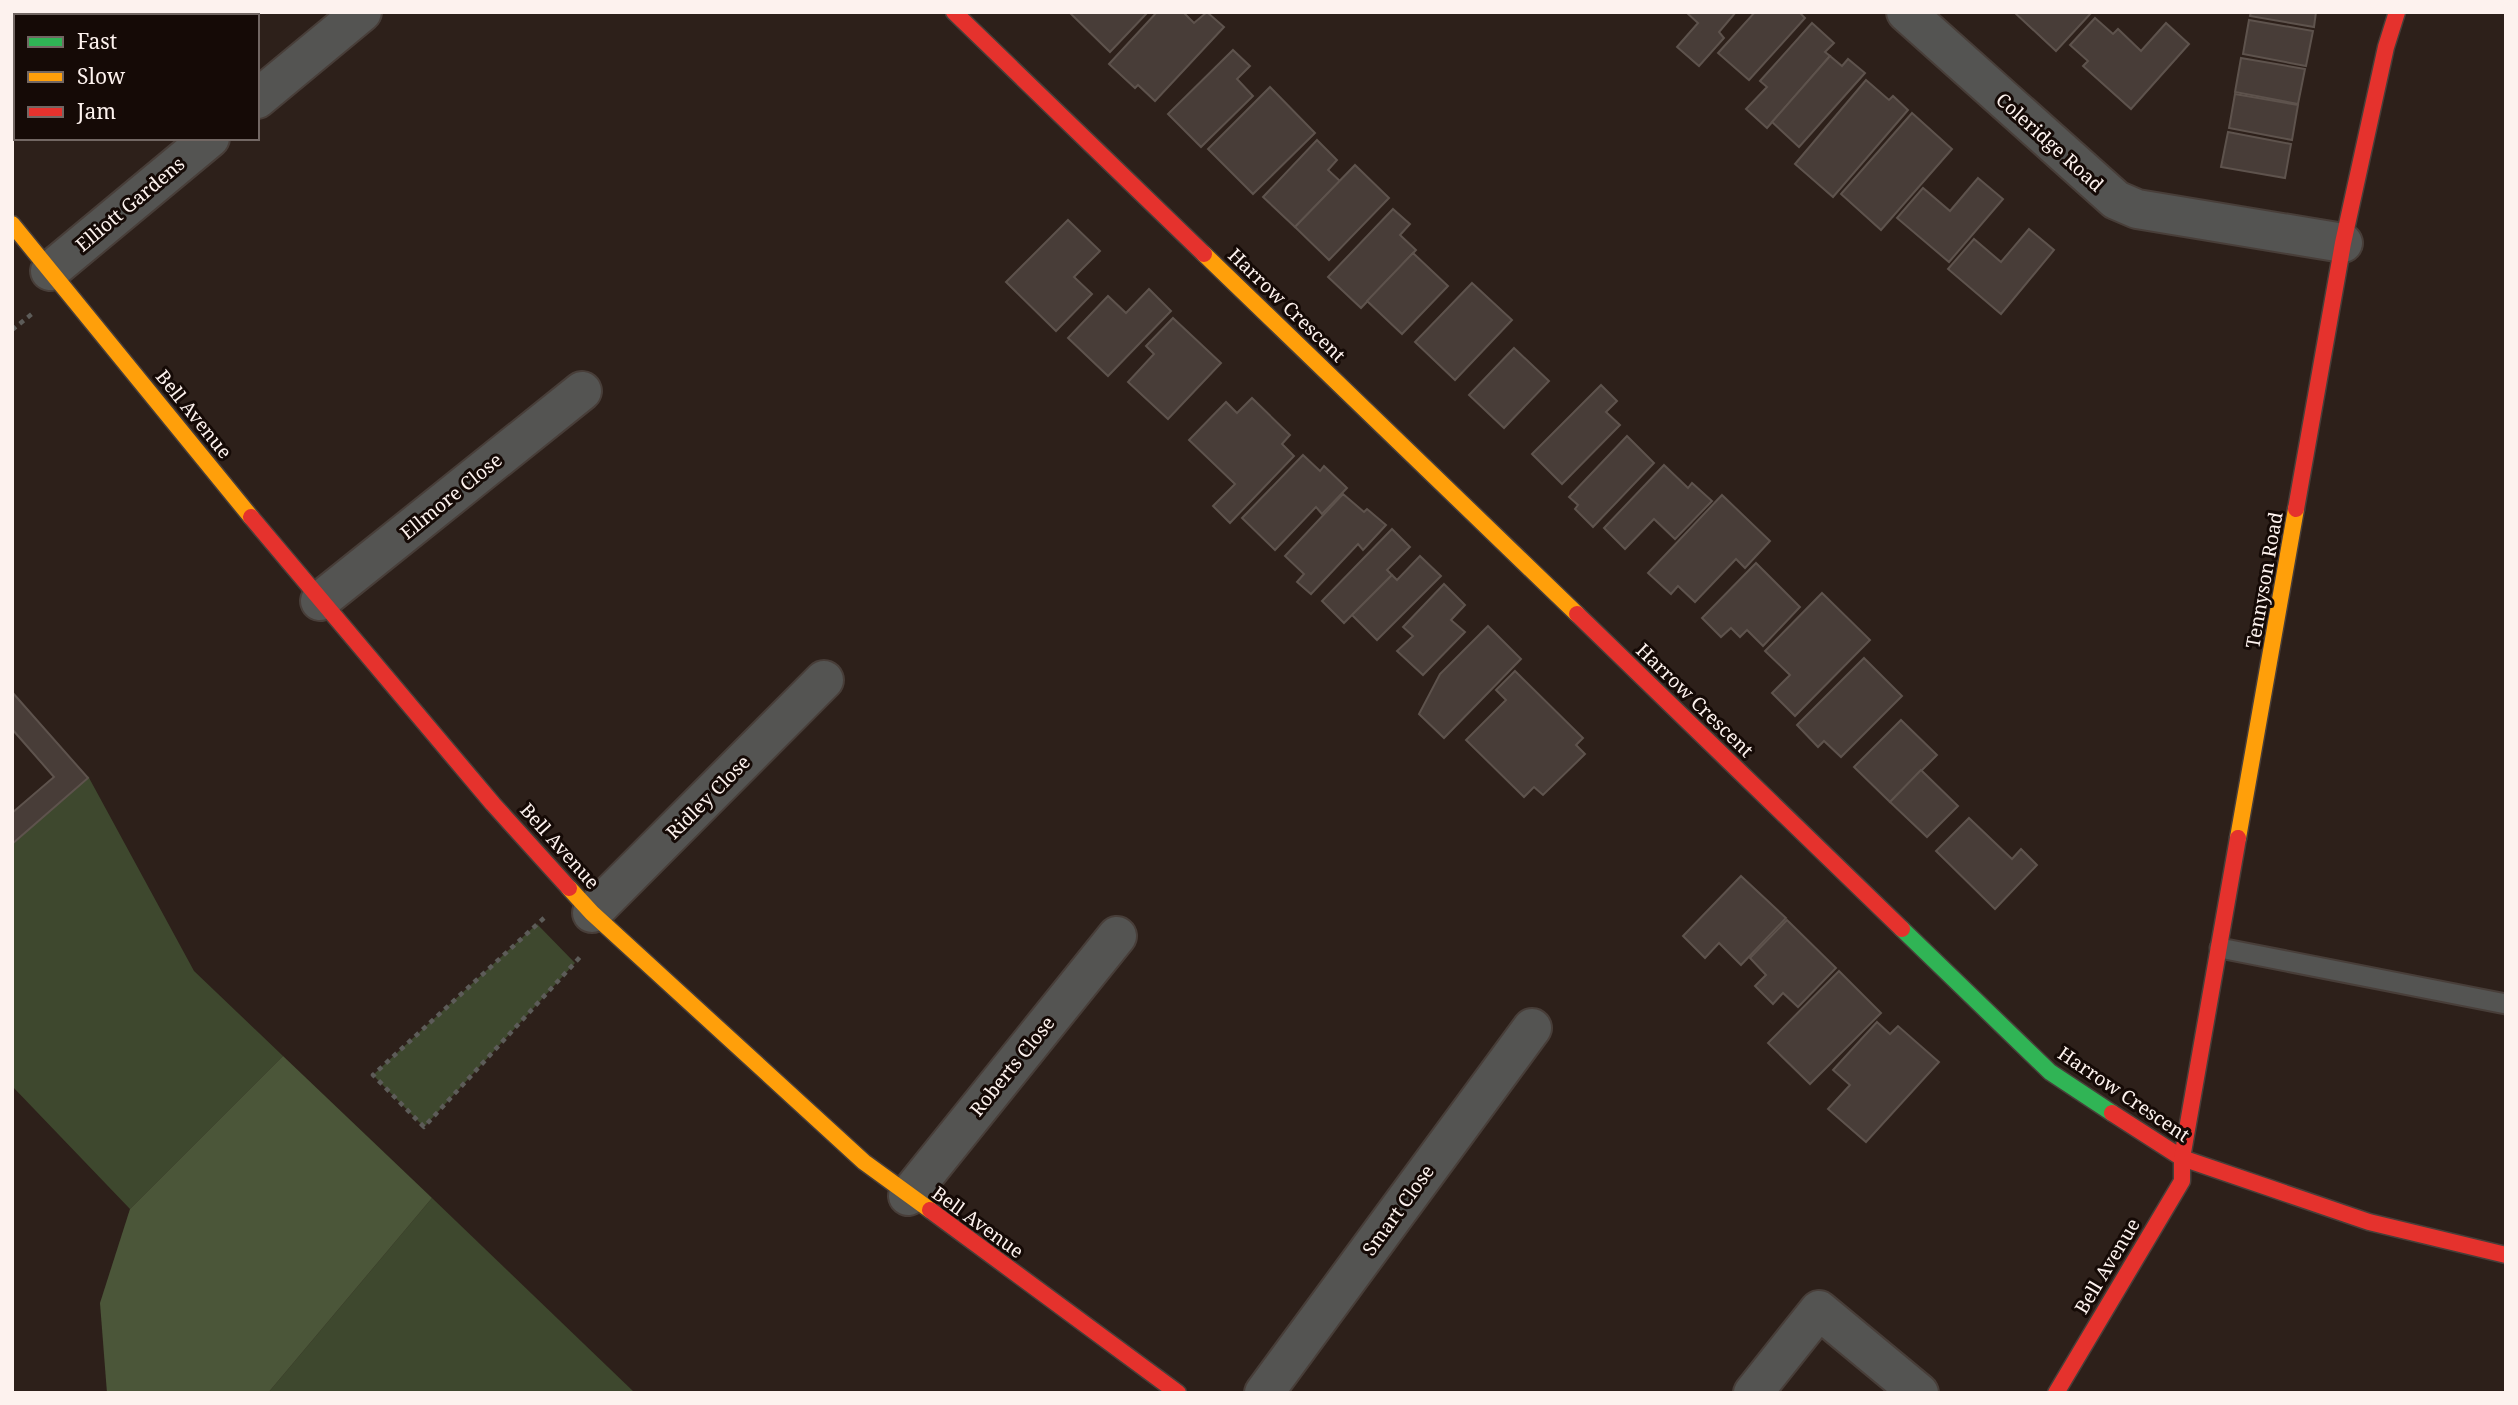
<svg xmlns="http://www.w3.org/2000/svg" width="2518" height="1405" font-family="'Noto Serif',serif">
<rect width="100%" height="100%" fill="#2d201a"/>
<g fill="#3e482e">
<path d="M88,776L194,971L283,1056L130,1209L12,1086V845Z"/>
<path d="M537,924L575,963L424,1127L373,1075Z"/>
<path d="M432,1198L635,1393H268Z"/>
</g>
<path fill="#4b5639" d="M283,1056L432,1198L268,1393H107L100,1303L130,1209Z"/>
<g fill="#483d38" stroke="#5e534d" stroke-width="2">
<path d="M1069,12H1148L1110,52Z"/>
<path d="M1157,12H1183L1194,23L1207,12L1224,27L1155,101L1138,85L1135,88L1109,64Z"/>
<path d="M1686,12H1736L1719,32L1724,38L1699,66L1677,47L1698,23Z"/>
<path d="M1755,12H1799L1805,18L1749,80L1718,53Z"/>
<path d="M2014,12H2092L2056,51Z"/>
<path d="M2251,12H2316L2314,27L2250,16Z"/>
<path d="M2095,18L2113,34L2118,29L2141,51L2166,23L2189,44L2131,109L2083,66L2088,61L2070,45Z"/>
<path d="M2249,20L2313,31L2306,66L2243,54Z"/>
<path d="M1812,23L1834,43L1825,52L1830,56L1767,128L1746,109L1767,87L1760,81Z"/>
<path d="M1233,50L1250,66L1237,79L1253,96L1201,147L1168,114Z"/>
<path d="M1830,56L1842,66L1848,59L1865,73L1799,147L1772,122Z"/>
<path d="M2241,58L2305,69L2298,104L2235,92Z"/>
<path d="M1866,80L1889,100L1893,96L1908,110L1833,197L1795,164Z"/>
<path d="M1270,87L1315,133L1253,194L1208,149Z"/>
<path d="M2235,94L2298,105L2292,140L2229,128Z"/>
<path d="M1912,113L1952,149L1881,230L1841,194Z"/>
<path d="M2228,132L2291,144L2285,178L2221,167Z"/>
<path d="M1317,140L1337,160L1328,170L1340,181L1295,227L1263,197Z"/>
<path d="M1355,165L1389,198L1329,260L1295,227Z"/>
<path d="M1978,178L2003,199L1949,262L1897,218L1923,188L1950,211Z"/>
<path d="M1393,209L1410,224L1400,235L1416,250L1361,308L1328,277Z"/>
<path d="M1068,220L1100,251L1074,277L1092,294L1056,331L1006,282Z"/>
<path d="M2029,229L2054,250L2001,314L1948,269L1974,239L2001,262Z"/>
<path d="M1413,253L1448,286L1402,334L1367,301Z"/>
<path d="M1472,283L1512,320L1455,380L1415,342Z"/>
<path d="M1149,289L1171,311L1108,376L1068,338L1108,296L1126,313Z"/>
<path d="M1173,318L1221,363L1168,419L1128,382L1154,354L1146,346Z"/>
<path d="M1514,348L1549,381L1504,428L1469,395Z"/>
<path d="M1601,385L1617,401L1606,412L1620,425L1562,484L1532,454Z"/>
<path d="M1252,398L1290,435L1282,444L1294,456L1230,523L1213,506L1235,484L1189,440L1226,402L1237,413Z"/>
<path d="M1627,436L1654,463L1593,527L1575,509L1578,505L1569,497Z"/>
<path d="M1303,455L1320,471L1324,466L1347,488L1322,514L1316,507L1275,550L1242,518Z"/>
<path d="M1664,465L1688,488L1692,483L1712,501L1675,539L1654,519L1625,549L1604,528Z"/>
<path d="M1343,494L1364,512L1367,509L1386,525L1363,550L1358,544L1311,594L1297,582L1304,574L1285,556Z"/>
<path d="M1722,495L1770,541L1745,568L1736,559L1695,602L1678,586L1671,594L1648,573Z"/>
<path d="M1392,529L1410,547L1387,570L1392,575L1344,623L1322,601Z"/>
<path d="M1420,556L1441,576L1377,640L1352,615L1392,575L1397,580Z"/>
<path d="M1756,563L1800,607L1763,646L1747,630L1740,637L1731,628L1721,637L1702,618Z"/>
<path d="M1444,584L1465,605L1451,620L1465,632L1423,675L1397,651L1413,636L1403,627Z"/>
<path d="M1822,593L1870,640L1795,716L1772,693L1790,675L1765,651Z"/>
<path d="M1488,626L1521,659L1444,738L1419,714L1440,674Z"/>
<path d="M1864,658L1902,696L1841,757L1824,741L1818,747L1797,725Z"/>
<path d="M1515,671L1583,738L1576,745L1585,754L1543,795L1534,787L1524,797L1466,740L1506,700L1496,690Z"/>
<path d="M12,692L88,778L12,844V813L54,777L12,729Z"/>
<path d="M1901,720L1937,755L1890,802L1854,767Z"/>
<path d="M1921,770L1958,806L1927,837L1890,802Z"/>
<path d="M1969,818L2012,859L2021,849L2037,865L1995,909L1936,851Z"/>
<path d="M1741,876L1786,918L1741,965L1719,943L1705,958L1683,936Z"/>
<path d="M1787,920L1836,968L1798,1007L1783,993L1773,1004L1755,986L1766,975L1750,958Z"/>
<path d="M1839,971L1881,1013L1810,1084L1768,1043Z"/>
<path d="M1877,1022L1890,1034L1898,1026L1939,1062L1866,1142L1828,1109L1850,1085L1833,1070Z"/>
</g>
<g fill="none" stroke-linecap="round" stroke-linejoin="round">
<g stroke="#483e39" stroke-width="23">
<path id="lane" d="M2220,948L2506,1004"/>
</g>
<g stroke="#483e39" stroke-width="42">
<g id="street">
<path d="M1906,12L2116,200L2137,209L2343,243"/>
<path d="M257,99L362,12"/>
<path d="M50,271L210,138"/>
<path d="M320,601L582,391"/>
<path d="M592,913L824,680"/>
<path d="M908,1196L1117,936"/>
<path d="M1264,1393L1532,1028"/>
<path d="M1753,1393L1819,1310L1919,1393"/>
</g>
</g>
<g stroke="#483e39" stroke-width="19">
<path id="fast" d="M1902,929L2050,1072L2112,1113"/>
</g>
<g stroke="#483e39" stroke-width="19">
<g id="slow">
<path d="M12,224L251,517"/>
<path d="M1204,254L1577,614"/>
<path d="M2238,838L2296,509"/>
<path d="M569,888L592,913L864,1162L930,1210"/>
</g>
</g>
<g stroke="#483e39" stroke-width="19">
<g id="jam">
<path d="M954,12L1204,254"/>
<path d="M2296,509L2343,243L2386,47L2397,12"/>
<path d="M251,517L493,804L569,888"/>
<path d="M1577,614L1902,929"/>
<path d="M2112,1113L2182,1158L2369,1222L2506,1255"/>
<path d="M930,1210L1178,1393"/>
<path d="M2056,1393L2182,1181V1158L2238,838"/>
</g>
</g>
<g stroke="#5d5c59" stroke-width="4.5" stroke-dasharray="5 5" stroke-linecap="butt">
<path d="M12,330L33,313"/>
<path d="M544,918L373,1075L424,1127L581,956"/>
</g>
<use href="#lane" stroke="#545452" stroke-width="19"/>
<use href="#street" stroke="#545452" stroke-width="38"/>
<use href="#fast" stroke="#30b455" stroke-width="16"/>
<use href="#slow" stroke="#ff9f0a" stroke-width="16"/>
<use href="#jam" stroke="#e5322d" stroke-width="16"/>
</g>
<g text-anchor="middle" stroke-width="6" stroke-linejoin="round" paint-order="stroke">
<g font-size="19" fill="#fdf2ee" stroke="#150a06">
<text transform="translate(2050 142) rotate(42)" y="7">Coleridge Road</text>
<text transform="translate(130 204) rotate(-40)" y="7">Elliott Gardens</text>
<text transform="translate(1287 305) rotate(44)" y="7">Harrow Crescent</text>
<text transform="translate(194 414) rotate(51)" y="7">Bell Avenue</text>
<text transform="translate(451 496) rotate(-39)" y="7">Ellmore Close</text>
<text transform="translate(2264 580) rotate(-80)" y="7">Tennyson Road</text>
<text transform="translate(1695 700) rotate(44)" y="7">Harrow Crescent</text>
<text transform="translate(708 797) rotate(-45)" y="7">Ridley Close</text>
<text transform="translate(560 846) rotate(48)" y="7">Bell Avenue</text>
<text transform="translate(1012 1066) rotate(-51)" y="7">Roberts Close</text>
<text transform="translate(2124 1094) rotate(34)" y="7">Harrow Crescent</text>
<text transform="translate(1398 1210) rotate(-54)" y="7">Smart Close</text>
<text transform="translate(978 1222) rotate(36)" y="7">Bell Avenue</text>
<text transform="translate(2107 1266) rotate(-59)" y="7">Bell Avenue</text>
</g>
</g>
<rect width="2518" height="1405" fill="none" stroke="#fdf2ee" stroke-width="28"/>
<rect x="14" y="14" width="245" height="126" fill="#150a06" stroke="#726763" stroke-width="2"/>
<rect x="28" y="37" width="35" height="10" fill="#30b455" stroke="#726763" stroke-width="2"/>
<text x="77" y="49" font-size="21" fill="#fdf2ee">Fast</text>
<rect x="28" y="72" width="35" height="10" fill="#ff9f0a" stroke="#726763" stroke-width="2"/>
<text x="77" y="84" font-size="21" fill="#fdf2ee">Slow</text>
<rect x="28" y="107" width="35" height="10" fill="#e5322d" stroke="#726763" stroke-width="2"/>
<text x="77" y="119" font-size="21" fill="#fdf2ee">Jam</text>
</svg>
